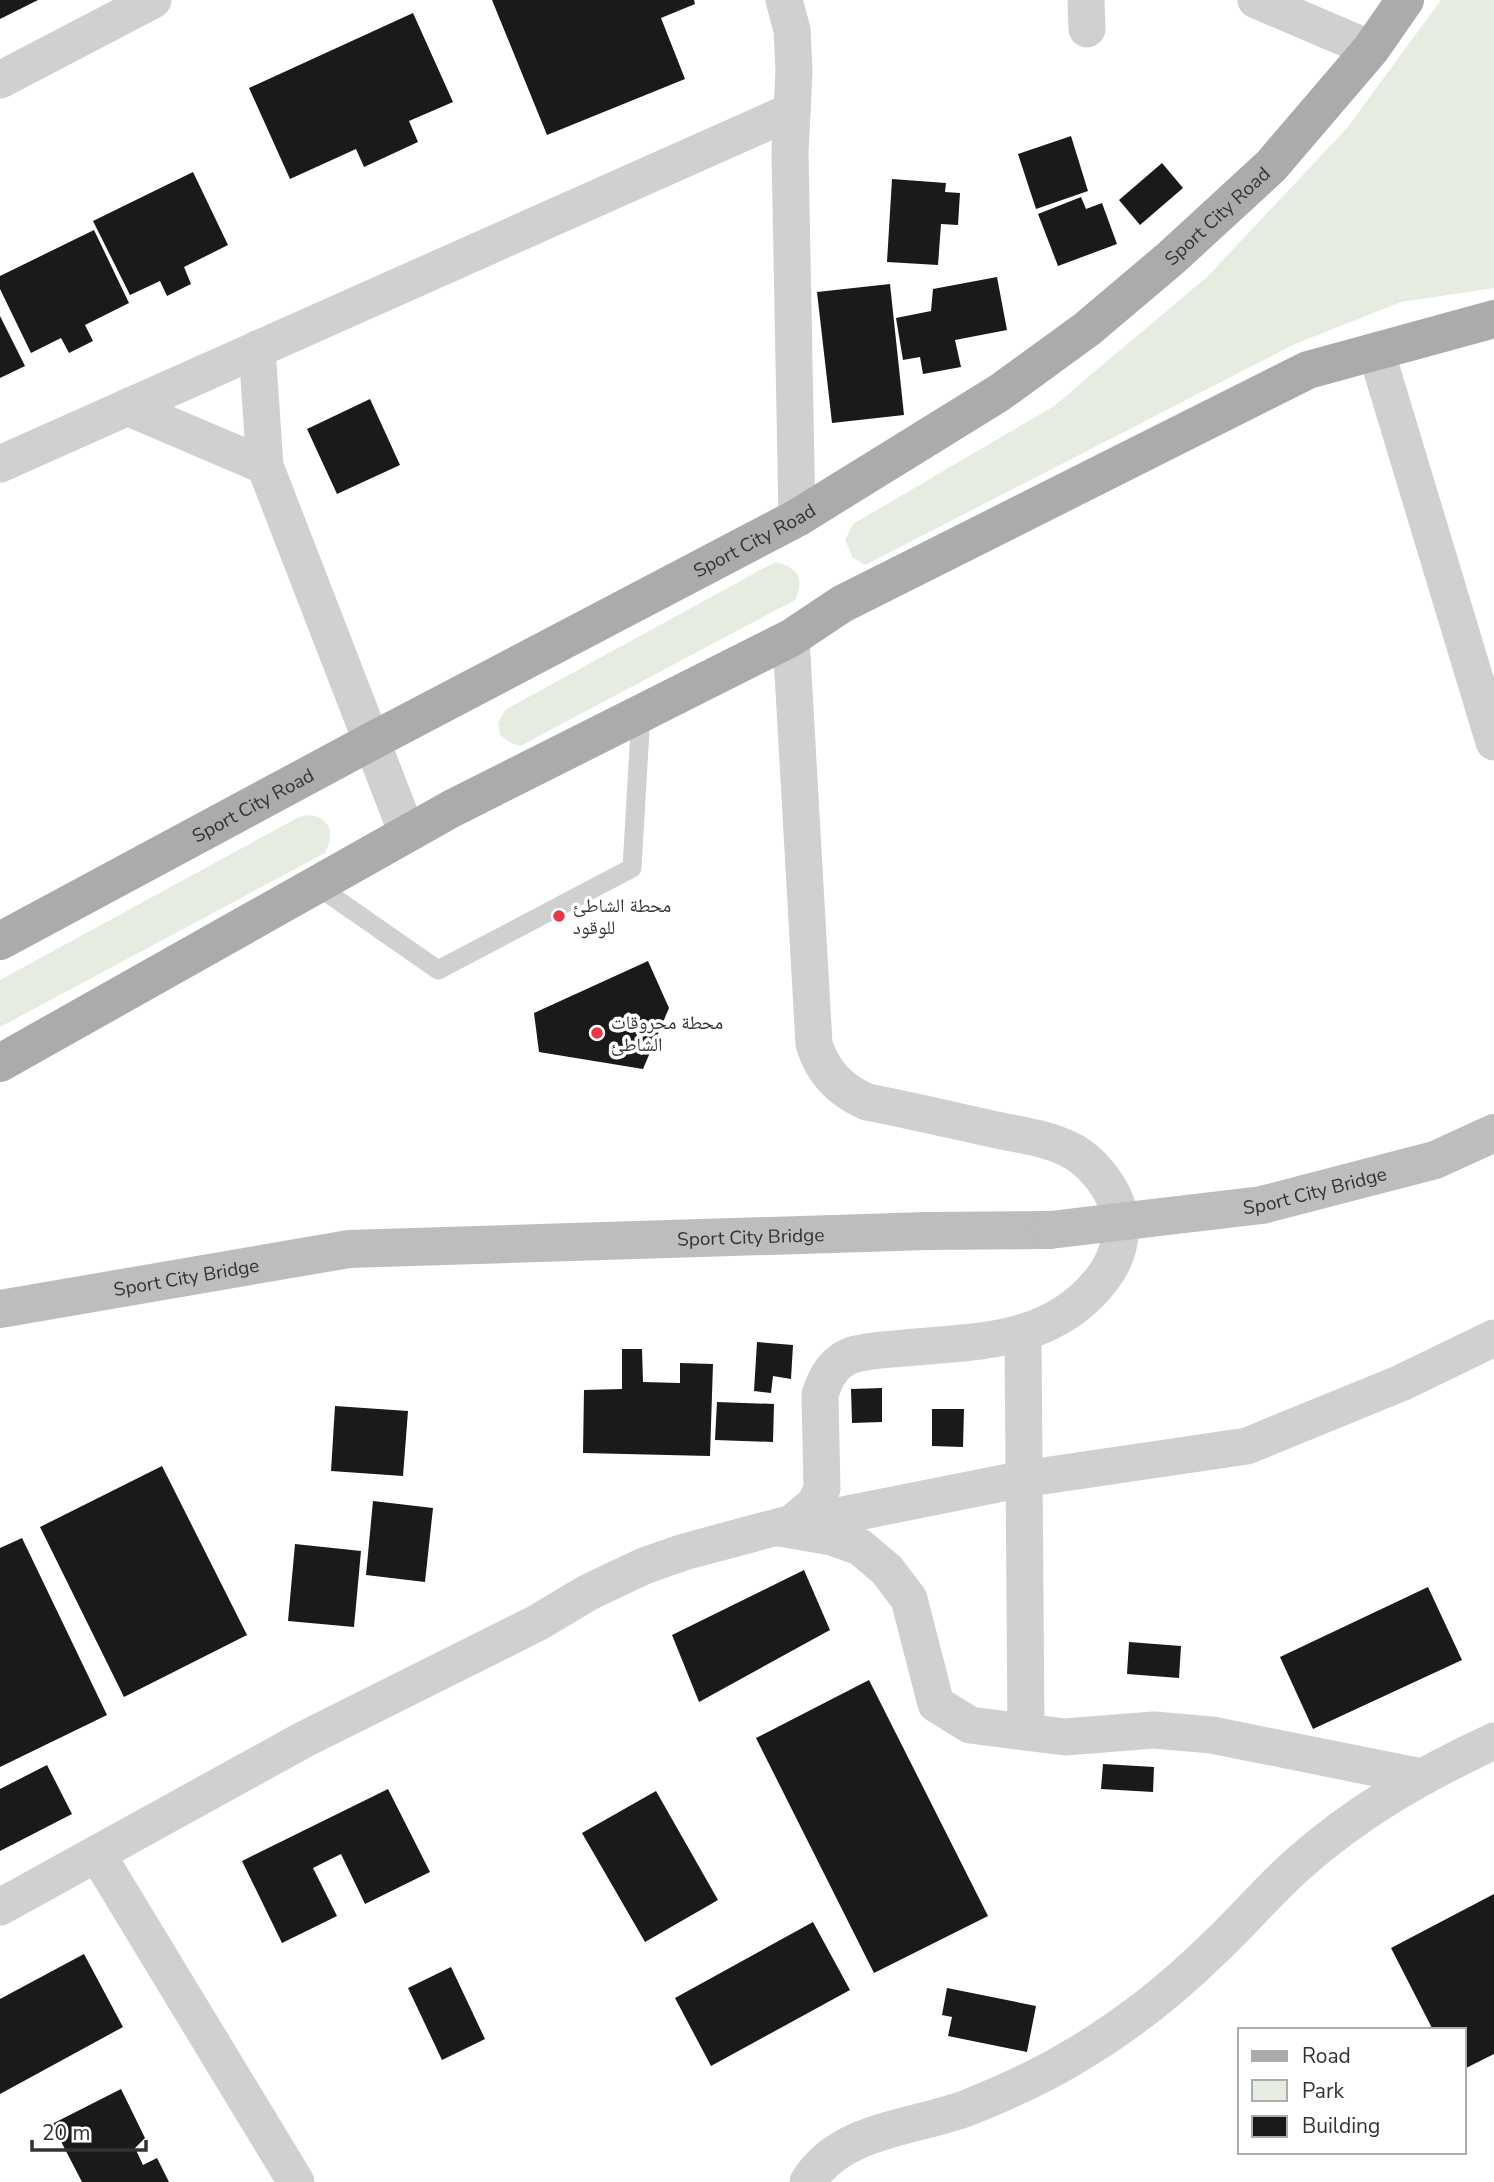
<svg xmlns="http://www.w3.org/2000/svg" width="1494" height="2182" font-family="'Nunito Sans','Noto Naskh Arabic',sans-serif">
<rect width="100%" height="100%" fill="#fff"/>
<g fill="#e6ecdf">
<path d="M1441,0H1494V288L1401,302L1295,344L865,565L853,558L845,540L853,524L1054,406L1208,276L1347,128Z"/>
<path d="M775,562C798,567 805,579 795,600L520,746L509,742L500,735L498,723L505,710Z"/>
<path d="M309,815C333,818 334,836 325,853L0,1027V980L299,817Z"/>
</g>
<g fill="#1a1a1a">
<path d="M0,0H38L0,19Z"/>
<path d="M492,0H694L695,4L661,18L685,79L547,135Z"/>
<path d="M413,13L453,102L409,121L418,142L364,167L356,149L290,179L249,88Z"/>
<path d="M1071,136L1088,191L1036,209L1018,154Z"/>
<path d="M1162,163L1183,188L1140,225L1119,200Z"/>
<path d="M193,172L228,245L184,267L191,284L167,296L160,281L130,295L93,221Z"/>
<path d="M892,179L946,183L945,192L960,193L958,225L941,224L938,265L887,262Z"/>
<path d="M1081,197L1086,209L1102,203L1117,244L1058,266L1038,214Z"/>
<path d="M94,230L129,303L85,325L93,341L69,353L61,338L31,353L0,289V276Z"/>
<path d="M997,277L1007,330L955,340L961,367L923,374L920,357L903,360L896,318L931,311L933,289Z"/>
<path d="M890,284L904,415L832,423L817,292Z"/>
<path d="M0,316L25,366L0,378Z"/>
<path d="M370,399L400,465L337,494L307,429Z"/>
<path d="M648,961L669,1008L643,1069L539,1052L534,1013Z"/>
<path d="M757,1342L793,1345L791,1379L773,1376L771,1393L754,1391Z"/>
<path d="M622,1349H642L643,1382L680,1383V1363L713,1364L710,1456L583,1453L584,1390L622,1389Z"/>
<path d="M882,1388V1422L852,1423L851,1389Z"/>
<path d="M717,1402L774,1404L773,1442L715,1440Z"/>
<path d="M335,1406L408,1411L403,1476L331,1471Z"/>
<path d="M932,1409H964L963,1447L932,1446Z"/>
<path d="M162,1466L247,1635L124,1697L40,1527Z"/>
<path d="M373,1501L433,1508L425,1582L366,1575Z"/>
<path d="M22,1538L107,1715L0,1767V1548Z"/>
<path d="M295,1544L361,1551L354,1627L288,1621Z"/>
<path d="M804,1570L830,1630L699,1702L672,1635Z"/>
<path d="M1428,1587L1462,1660L1313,1729L1280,1657Z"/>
<path d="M1129,1642L1181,1646L1179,1678L1127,1674Z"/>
<path d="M869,1680L988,1916L874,1973L756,1738Z"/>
<path d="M1103,1764L1154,1767L1153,1792L1101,1789Z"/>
<path d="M47,1765L72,1814L0,1851V1789Z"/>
<path d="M388,1789L430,1872L365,1904L341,1854L313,1868L337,1916L282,1943L242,1861Z"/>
<path d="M656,1791L718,1900L645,1942L582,1833Z"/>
<path d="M1494,1894V2054L1464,2069V2030H1433L1391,1948Z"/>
<path d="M813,1922L850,1990L711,2066L675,1998Z"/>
<path d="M84,1954L123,2027L0,2094V1999Z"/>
<path d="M451,1967L485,2039L442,2060L408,1988Z"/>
<path d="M947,1988L1036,2006L1027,2052L948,2036L952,2017L942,2015Z"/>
<path d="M121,2089L145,2138L135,2148L143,2165L157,2158L169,2182H82L52,2124Z"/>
</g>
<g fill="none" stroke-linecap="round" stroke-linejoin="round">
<path stroke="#d0d0d0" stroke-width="19" d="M316,885L438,970L632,868L641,713"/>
<g stroke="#d0d0d0" stroke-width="37">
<path d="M784,0L792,30L794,71L790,152L797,518"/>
<path d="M1086,0L1087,29"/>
<path d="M1256,0L1371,49"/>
<path d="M0,80L153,0"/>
<path d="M257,349L265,466L407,833"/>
<path d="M1376,351L1494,742"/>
<path d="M127,407L265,466"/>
<path d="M0,464L792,111"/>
<path d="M1023,1334L1026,1732"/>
<path d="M798,1524L1023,1479L1247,1446L1401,1383L1494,1338"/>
<path d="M779,1528L832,1537L860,1547L887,1570L909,1599L936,1704L970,1725L1065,1737L1154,1730L1212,1735L1421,1777"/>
<path d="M97,1854L296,2182"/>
<path d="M0,1907L303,1740L537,1623L589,1592L644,1566L684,1552L792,1523L815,1504L822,1489L820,1395C825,1378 833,1362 852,1355C868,1350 887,1350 904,1348C978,1341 1052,1344 1102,1279C1120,1256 1126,1226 1115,1200C1107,1181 1091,1162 1074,1152C1050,1138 1019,1135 992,1129C951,1120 909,1110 867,1102C840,1090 823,1073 814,1044L791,638"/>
<path d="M808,2182C840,2129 914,2128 967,2108C1002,2094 1036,2079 1068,2060C1120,2030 1168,1993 1211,1951C1241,1923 1267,1892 1297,1865C1356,1812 1423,1774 1494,1741"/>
</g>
<path stroke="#bdbdbd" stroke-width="38" id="s1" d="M0,1309L349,1249L927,1231L1050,1230"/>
<g stroke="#ababab" stroke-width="38">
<path id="s2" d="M0,941L372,741L797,518L999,393L1087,329L1171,258L1271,166L1371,49L1405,0"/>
<path d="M0,1063L451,809L791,638L842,604L1308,370L1494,319"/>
</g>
<path stroke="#bdbdbd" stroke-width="38" id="s3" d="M1050,1230L1262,1205L1435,1160L1494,1133"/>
</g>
<g fill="#e63946" stroke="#fff" stroke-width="2.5">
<circle cx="559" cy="916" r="7"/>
<circle cx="597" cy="1033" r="7"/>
</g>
<g text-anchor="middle" stroke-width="7" stroke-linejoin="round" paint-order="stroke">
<g font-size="19" fill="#333" stroke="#fff">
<text dy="7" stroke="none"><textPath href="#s2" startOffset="1421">Sport City Road</textPath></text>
<text dy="7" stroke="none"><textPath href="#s2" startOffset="854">Sport City Road</textPath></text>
<text dy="7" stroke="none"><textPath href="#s2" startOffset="287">Sport City Road</textPath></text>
<text dy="7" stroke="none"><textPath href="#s3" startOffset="268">Sport City Bridge</textPath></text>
<text dy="7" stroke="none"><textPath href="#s1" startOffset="756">Sport City Bridge</textPath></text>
<text dy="7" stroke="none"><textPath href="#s1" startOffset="189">Sport City Bridge</textPath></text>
</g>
<g font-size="19" fill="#333" stroke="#fff" text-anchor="start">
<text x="573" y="912">محطة الشاطئ<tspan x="573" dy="22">للوقود</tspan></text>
<text x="611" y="1029">محطة محروقات<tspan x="611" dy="22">الشاطئ</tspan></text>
</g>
</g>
<rect x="1238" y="2028" width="228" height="126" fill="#ffffff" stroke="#adadad" stroke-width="2"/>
<rect x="1252" y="2051" width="35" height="10" fill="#ababab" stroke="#adadad" stroke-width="2"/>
<text x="1302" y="2063" font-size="21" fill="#333333">Road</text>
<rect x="1252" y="2080" width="35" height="21" fill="#e6ecdf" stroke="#adadad" stroke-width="2"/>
<text x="1302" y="2098" font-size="21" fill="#333333">Park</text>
<rect x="1252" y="2116" width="35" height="21" fill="#1a1a1a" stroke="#adadad" stroke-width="2"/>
<text x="1302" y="2133" font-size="21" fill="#333333">Building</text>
<path d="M32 2140v10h114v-10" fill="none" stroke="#333333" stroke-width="3.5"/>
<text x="42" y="2140" font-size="21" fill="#333333" stroke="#ffffff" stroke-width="5" paint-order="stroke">20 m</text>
</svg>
